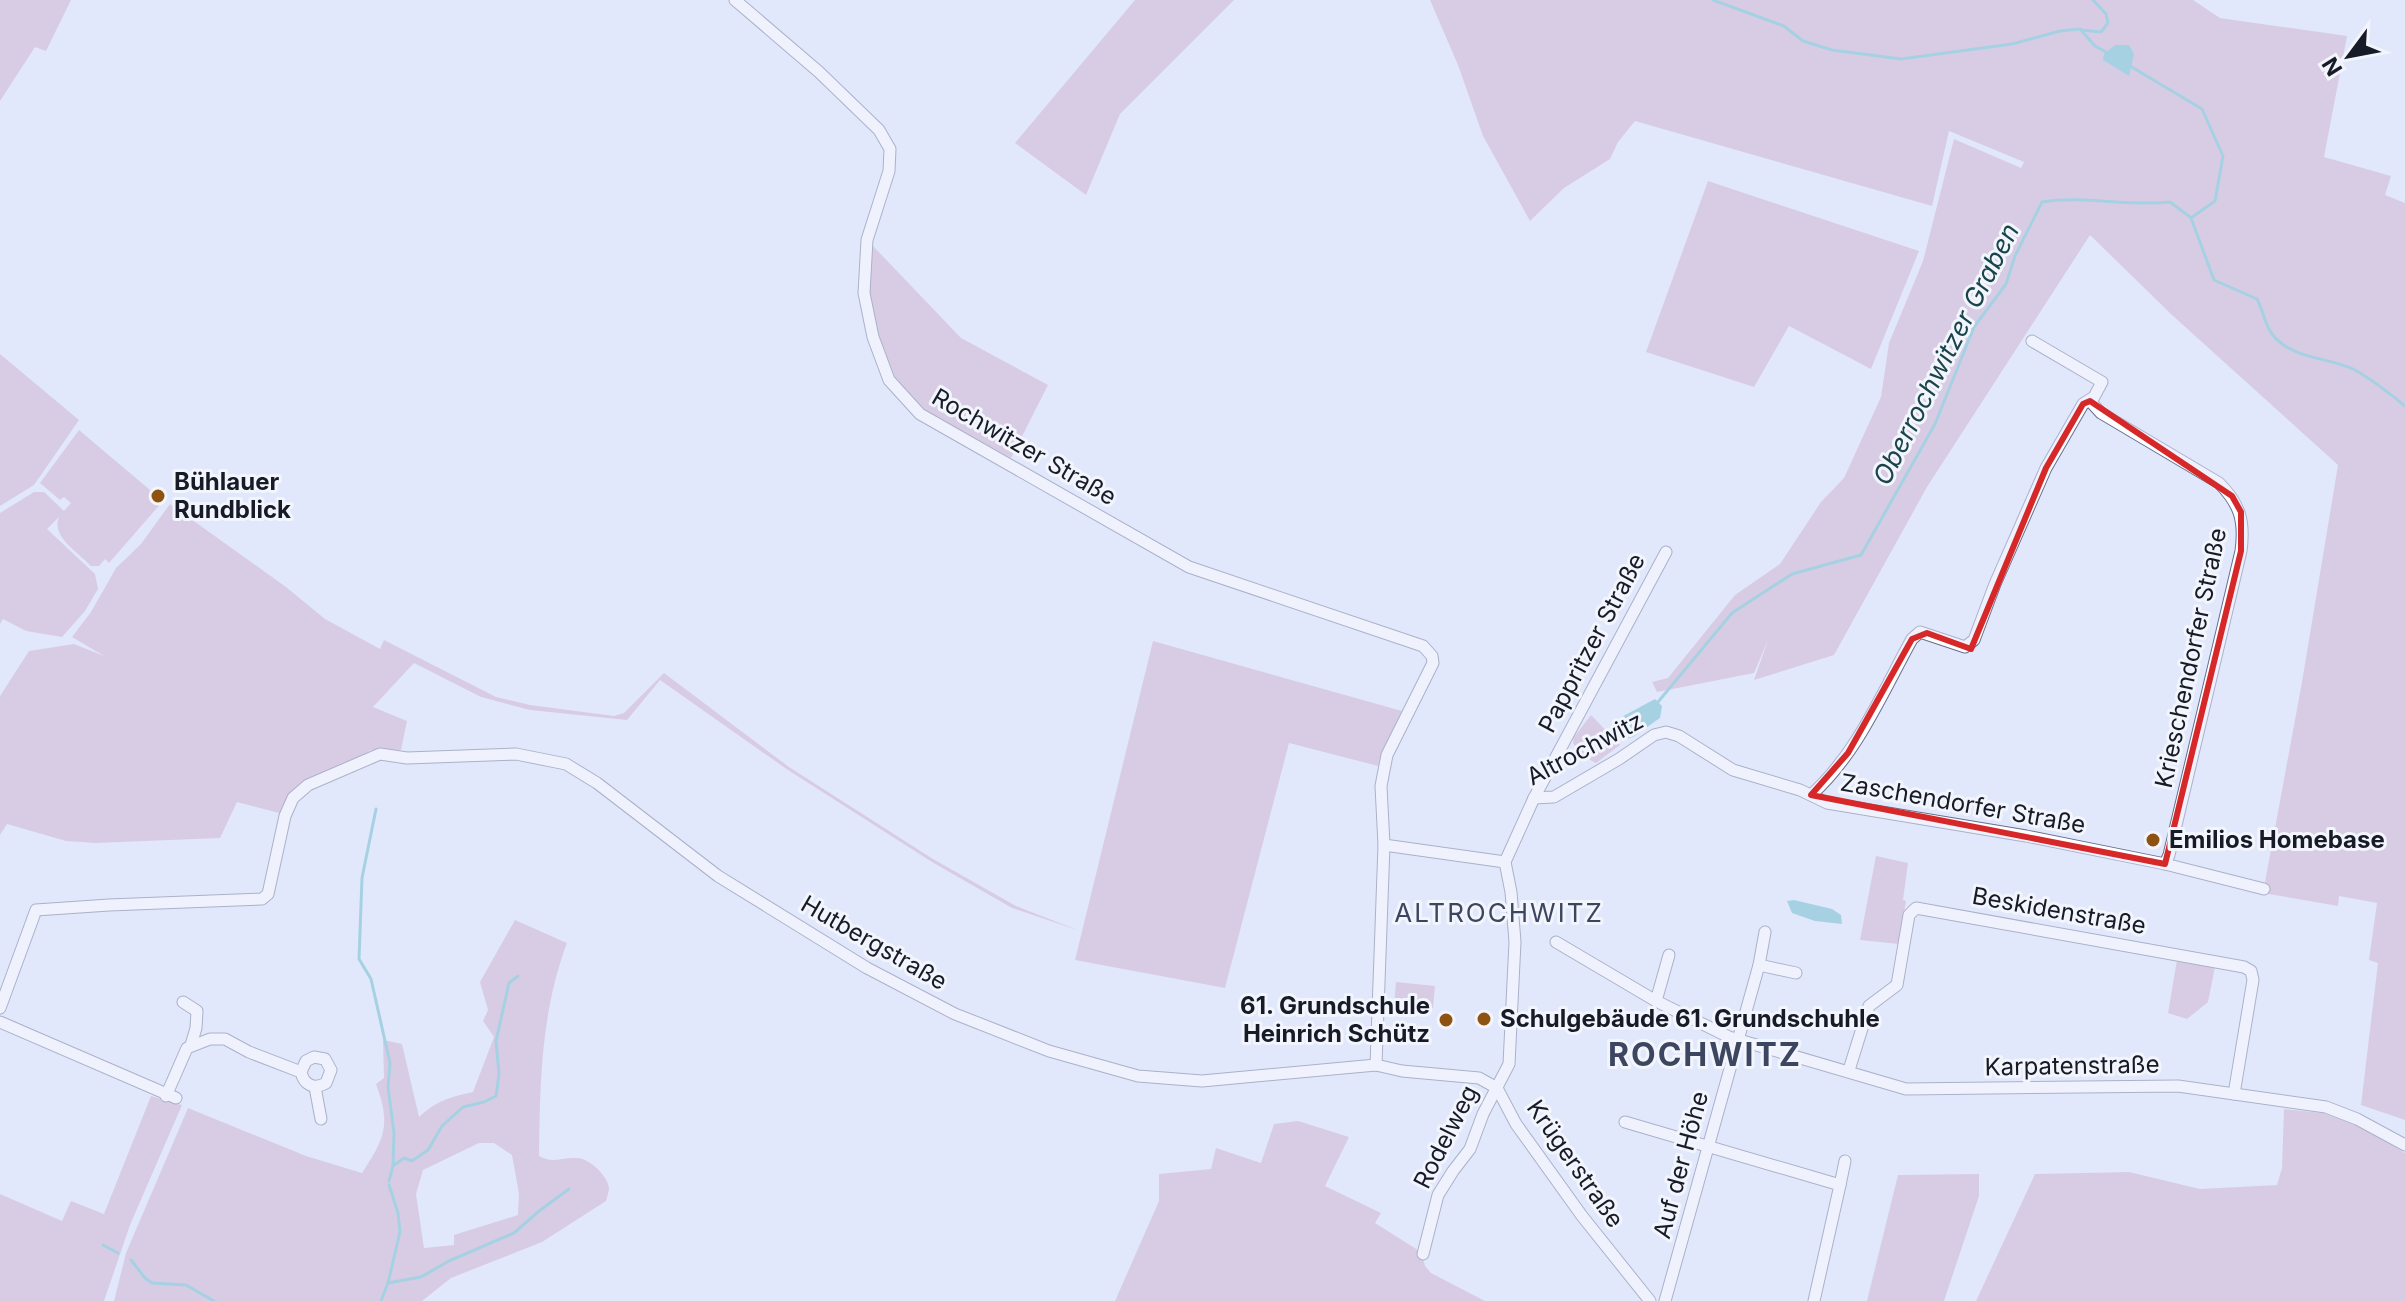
<svg xmlns="http://www.w3.org/2000/svg" width="2405" height="1301" font-family="Inter,sans-serif">
<rect width="100%" height="100%" fill="#e1e8fc"/>
<g fill="#cdabc8" fill-rule="evenodd">
<path d="M0,0H71L46,51L35,47L0,101Z"/>
<path d="M1135,0H1234L1120,114L1086,195L1015,143Z"/>
<path d="M1430,0H2193L2220,18L2347,36L2324,157L2391,176L2385,195L2405,203V1120L2361,1105L2378,963L2369,960L2377,903L2339,896L2338,906L2263,893L2302,682L2338,465L2172,315L2090,235L1927,487L1834,655L1754,680L1768,640L1754,673L1657,692L1652,682L1668,678L1735,595L1780,564L1821,502L1844,478L1881,397L1889,343L1923,261L1954,139L2021,168L2024,162L1949,131L1932,206L1635,121L1618,142L1610,159L1564,188L1530,221L1483,136L1458,65Z"/>
<path d="M1708,181L1919,251L1871,369L1789,326L1754,387L1646,352Z"/>
<path d="M873,246L961,338L1048,385L1011,458L922,409L893,378L877,333L868,290Z"/>
<path d="M0,354L79,420L34,485L0,506Z"/>
<path d="M79,430L163,501L109,563L105,559L99,566H91C76,551 51,536 59,517L47,529L95,574L98,589L85,611L62,637L26,631L3,619L0,624V513L34,492H44L64,511L71,503L64,497L60,500L40,483Z"/>
<path d="M170,504L286,587L325,619L380,649L384,640L496,697L530,705L614,716L624,713L664,673L789,767L933,859L1016,906L1080,931L1012,908L932,862L788,770L660,680L627,720L530,710L481,697L414,663L373,707L407,721L401,750H371L355,761L318,775L283,814L237,802L220,838L95,843L66,841L7,824L0,835V696L29,651L74,644L104,656L72,637L91,612L116,568L141,544Z"/>
<path d="M1153,641L1402,711L1382,753L1378,766L1289,743L1225,988L1075,960Z"/>
<path d="M1591,715L1620,745L1596,763L1581,755L1573,743L1574,737Z"/>
<path d="M1876,856L1908,863L1903,900L1906,901L1899,944L1860,940Z"/>
<path d="M515,920L567,943C541,1012 540,1082 539,1156C553,1164 561,1157 577,1158C589,1158 608,1176 609,1188C609,1191 607,1197 606,1201L542,1242L451,1278L422,1301H114L126,1253L188,1108L306,1156L362,1173C385,1138 391,1125 376,1084L384,1078L383,1040L402,1044L419,1117C436,1101 450,1097 473,1092L494,1037L483,1021L488,1010L480,982ZM479,1143H494L512,1155L519,1194L518,1215L454,1235V1245L424,1248L416,1194L423,1170Z"/>
<path d="M2177,960L2215,967L2208,1002L2187,1019L2168,1013Z"/>
<path d="M1396,982L1435,986L1433,1008L1394,1005Z"/>
<path d="M151,1096L182,1105L130,1225L104,1301H0V1194L62,1221L71,1201L104,1214Z"/>
<path d="M2284,1109L2323,1113L2363,1128L2405,1153V1301H1976L2035,1174L2129,1172L2200,1189L2277,1185L2282,1168Z"/>
<path d="M1298,1121L1349,1137L1325,1186L1381,1213L1375,1223L1421,1252L1425,1266L1431,1273L1485,1301H1115L1159,1201V1174L1211,1169L1216,1148L1261,1163L1274,1124Z"/>
<path d="M1979,1174V1196L1944,1301H1867L1898,1175Z"/>
</g>
<g fill="#5bb7c6">
<path d="M2115,45H2129L2134,54L2129,76L2103,60L2104,54Z"/>
<path d="M1655,699L1662,706L1660,718L1633,737L1624,739L1616,733V720Z"/>
<path d="M1794,900L1832,909L1841,915L1842,924L1815,921L1792,913L1787,901Z"/>
</g>
<g fill="none" stroke-linecap="round" stroke-linejoin="round">
<g stroke="#5bb7c6" stroke-width="3">
<path d="M1713,0L1784,26L1803,41L1832,50L1901,59L2012,44L2060,31L2080,29L2095,46L2106,52"/>
<path d="M2081,30L2101,32L2108,23L2106,14L2093,0"/>
<path d="M2130,66L2202,109L2223,156L2215,201L2191,218L2214,280L2257,299C2263,310 2265,325 2272,334C2291,359 2327,357 2353,369C2372,379 2388,392 2405,406"/>
<path d="M1658,702L1732,613L1792,574L1861,555L1935,424L1974,327L2006,284L2015,256L2042,202C2085,195 2126,207 2170,202L2190,217"/>
<path d="M376,809L362,878L359,959L371,979L390,1063L388,1087L394,1133L393,1166L389,1181"/>
<path d="M393,1166L404,1158L412,1161L428,1150L442,1126L463,1107L484,1102L496,1096L499,1074L496,1041L509,983L518,976"/>
<path d="M103,1245L118,1253"/>
<path d="M131,1260L145,1278L152,1283L186,1285L214,1301"/>
<path d="M388,1283L421,1277L449,1261L514,1233L539,1211L569,1189"/>
<path d="M381,1301L388,1283L400,1232L398,1213L389,1185"/>
</g>
<g stroke="#66708e" stroke-width="13">
<g id="street">
<path d="M735,0L819,72L879,130L890,149L889,171L867,240L864,293L873,337L889,380L920,414L1189,567L1423,646L1432,656L1433,663L1387,755L1381,786L1384,845L1376,1065"/>
<path d="M2090,401L2101,413L2219,483C2240,504 2245,521 2241,551L2169,855L2165,864"/>
<path d="M1811,795C1857,754 1882,693 1912,639L1920,632L1965,647L1974,640L1995,584L2046,468L2083,404L2094,397L2102,382L2032,341"/>
<path d="M1534,798L1554,797L1619,759L1654,735L1666,732L1679,736L1733,770L1800,790L1827,803L2026,836L2165,864L2264,889"/>
<path d="M1384,845L1505,862"/>
<path d="M1556,942L1656,1001L1729,1037L1906,1089L2178,1086L2326,1107L2357,1119L2405,1145"/>
<path d="M1759,965L1796,973"/>
<path d="M1656,1001L1669,955"/>
<path d="M183,1002L197,1011L196,1028L191,1045"/>
<path d="M0,1008L36,910L109,905L262,899L268,894L285,816L293,798L308,785L380,754L407,758L516,754L566,764L597,783L718,876L867,968L955,1014L1049,1051L1138,1076L1202,1081L1376,1065L1402,1071L1479,1078L1497,1088L1516,1124L1582,1216L1650,1301"/>
<path d="M0,1022L176,1098"/>
<path d="M1849,1070L1869,1006L1897,985L1909,915L1916,908L2244,967L2251,971L2253,980L2234,1094"/>
<path d="M315,1087L321,1119"/>
<path d="M166,1096L187,1048L210,1039H225L249,1052L301,1072C304,1085 314,1090 326,1083L331,1070L325,1059L314,1057L306,1061L301,1072"/>
<path d="M1625,1122L1840,1185L1814,1301"/>
<path d="M1840,1185L1845,1161"/>
<path d="M1423,1254L1438,1195L1453,1171L1470,1149L1483,1114L1509,1064L1515,942L1511,892L1505,862L1534,798L1666,552"/>
<path d="M1665,1301L1759,965L1765,932"/>
</g>
</g>
<use href="#street" stroke="#fff" stroke-width="11"/>
</g>
<path d="M0 0H2405V1301H0ZM2090,401L2232,496L2241,512V551L2165,864L1811,795L1848,753L1912,639L1927,633L1971,649L2046,468L2083,404Z" fill="#e1e8fc" fill-opacity=".55" fill-rule="evenodd"/>
<path fill="none" stroke="#d62828" stroke-width="6" stroke-linejoin="round" d="M2090,401L2232,496L2241,512V551L2165,864L1811,795L1848,753L1912,639L1927,633L1971,649L2046,468L2083,404Z"/>
<g fill="#8e5211" stroke="#f3f5fc" stroke-width="3">
<circle cx="158" cy="496" r="8"/>
<circle cx="2153" cy="840" r="8"/>
<circle cx="1484" cy="1019" r="8"/>
<circle cx="1446" cy="1020" r="8"/>
</g>
<g text-anchor="middle" stroke-width="6" stroke-linejoin="round" paint-order="stroke">
<g font-size="24" fill="#171b27" stroke="#f3f5fc">
<text transform="translate(1024 447) rotate(30)" y="8">Rochwitzer Straße</text>
<text transform="translate(1592 643) rotate(-62)" y="8">Pappritzer Straße</text>
<text transform="translate(2191 658) rotate(-78)" y="8">Krieschendorfer Straße</text>
<text transform="translate(1585 749) rotate(-28)" y="8">Altrochwitz</text>
<text transform="translate(1963 804) rotate(10)" y="8">Zaschendorfer Straße</text>
<text transform="translate(2059 911) rotate(10)" y="8">Beskidenstraße</text>
<text transform="translate(874 943) rotate(30)" y="8">Hutbergstraße</text>
<text transform="translate(2072 1066) rotate(-1)" y="8">Karpatenstraße</text>
<text transform="translate(1446 1137) rotate(-63)" y="8">Rodelweg</text>
<text transform="translate(1575 1164) rotate(55)" y="8">Krügerstraße</text>
<text transform="translate(1681 1165) rotate(-75)" y="8">Auf der Höhe</text>
</g>
<g font-size="24" font-weight="bold" fill="#171b27" stroke="#f3f5fc" text-anchor="start">
<text x="174" y="490">Bühlauer<tspan x="174" dy="28">Rundblick</tspan></text>
<text x="2169" y="848">Emilios Homebase</text>
<text x="1430" y="1014" text-anchor="end">61. Grundschule<tspan x="1430" dy="28">Heinrich Schütz</tspan></text>
<text x="1500" y="1027">Schulgebäude 61. Grundschuhle</text>
</g>
<g font-size="26" font-style="italic" fill="#1a444b" stroke="#f3f5fc">
<text transform="translate(1946 354) rotate(-63)" y="9">Oberrochwitzer Graben</text>
</g>
<g font-size="26" letter-spacing="2" fill="#3d4661" stroke="#f3f5fc">
<text x="1499" y="922">ALTROCHWITZ</text>
</g>
<g font-size="32" font-weight="bold" letter-spacing="2" fill="#3d4661" stroke="#f3f5fc">
<text x="1705" y="1066">ROCHWITZ</text>
</g>
</g>
<g transform="translate(2349 56) rotate(238)" stroke="#f3f5fc" stroke-width="6" paint-order="stroke">
<path d="M0-6L14 30L0 20L-14 30Z" fill="#171b27"/>
<text y="-12" font-size="22" font-weight="bold" text-anchor="middle" fill="#171b27">N</text>
</g>
</svg>
